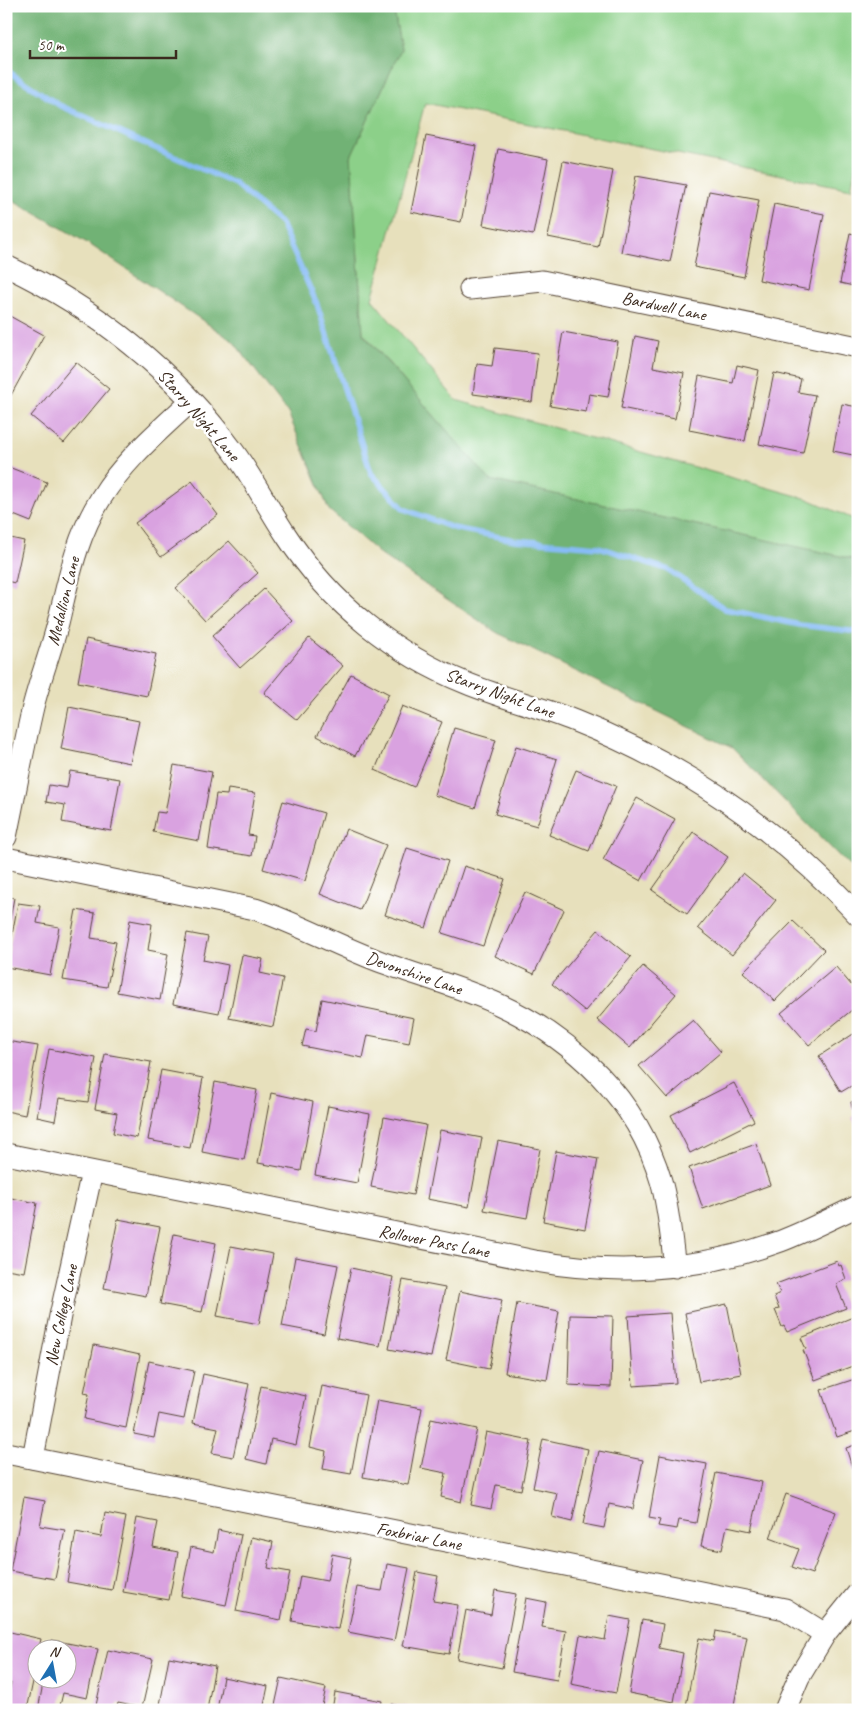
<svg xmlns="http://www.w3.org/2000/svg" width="864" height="1716" font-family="Caveat,sans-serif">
<rect width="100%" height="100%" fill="#fff"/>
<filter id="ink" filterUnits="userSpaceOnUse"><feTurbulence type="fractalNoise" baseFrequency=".02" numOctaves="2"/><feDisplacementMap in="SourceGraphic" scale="10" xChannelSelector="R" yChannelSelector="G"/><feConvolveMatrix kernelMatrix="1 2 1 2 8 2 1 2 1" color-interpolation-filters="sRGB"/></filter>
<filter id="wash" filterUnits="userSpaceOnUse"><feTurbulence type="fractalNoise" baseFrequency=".0096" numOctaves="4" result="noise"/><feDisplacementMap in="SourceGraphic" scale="20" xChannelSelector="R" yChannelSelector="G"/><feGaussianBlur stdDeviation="1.12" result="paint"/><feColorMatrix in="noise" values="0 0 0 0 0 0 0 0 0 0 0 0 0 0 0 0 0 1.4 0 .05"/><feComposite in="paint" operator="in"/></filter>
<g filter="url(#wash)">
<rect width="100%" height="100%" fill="#e7e0bc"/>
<path fill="#8cd089" stroke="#647d54" d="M393,6H858V153L851,189L425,103L372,299L456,400L808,499L858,521V560L489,480L363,333L351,156L401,49Z"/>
<path fill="#71b275" stroke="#566e4a" d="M6,6H393L401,49L351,156L363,334L490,480L858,560V875L732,748L496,632L381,555L329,510L288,413L233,341L89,244L6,196Z"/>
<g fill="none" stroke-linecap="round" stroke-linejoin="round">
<path stroke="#87bcf6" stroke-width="5.5" d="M6,70L59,105L235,184L281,224L317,304L371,473L404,509L453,528L515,540L599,547L669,570L725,609L800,625L858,632"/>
</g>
<g id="blocks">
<g fill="#d9a2e0">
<path d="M426,136L476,146L461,222L411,212Z"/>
<path d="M498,149L548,159L533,235L483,225Z"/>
<path d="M563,161L613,171L598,247L548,237Z"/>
<path d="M636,176L686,185L670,262L621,252Z"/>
<path d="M709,191L759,200L744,277L694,267Z"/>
<path d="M774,204L824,214L809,290L759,280Z"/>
<path d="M850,233L858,235V287L840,283Z"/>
<path d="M6,314L44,335L10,397L6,395Z"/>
<path d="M563,332L618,342L608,397L589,394L586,412L550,406Z"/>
<path d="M635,336L658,341L653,367L684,373L675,419L621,408Z"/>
<path d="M495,348L538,353L532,402L473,394L477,364L492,366Z"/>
<path d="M76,362L109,389L64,443L31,416Z"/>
<path d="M737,365L759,370L745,441L689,430L699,376L733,383Z"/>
<path d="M774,373L801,379L798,392L815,395L803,453L759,444Z"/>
<path d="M842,404L858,407V456L833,451Z"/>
<path d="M6,466L47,482L31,522L6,512Z"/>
<path d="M192,481L218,515L161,557L135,523Z"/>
<path d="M6,537L24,541L15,583L6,581Z"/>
<path d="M229,541L258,573L205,620L176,588Z"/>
<path d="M264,589L293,621L240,668L212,636Z"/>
<path d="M309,638L343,666L297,720L264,693Z"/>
<path d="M86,639L156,654L147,696L78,682Z"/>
<path d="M351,674L389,694L355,756L317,736Z"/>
<path d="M402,706L442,722L414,787L375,770Z"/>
<path d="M69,707L139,721L130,763L61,749Z"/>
<path d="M454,728L496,740L475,808L434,795Z"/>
<path d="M516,746L557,759L537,826L495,814Z"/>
<path d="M174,765L212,772L199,841L153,832L157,812L165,813Z"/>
<path d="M576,770L616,786L589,851L549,835Z"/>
<path d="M70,771L120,779L111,831L62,822L65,805L46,802L49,785L67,788Z"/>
<path d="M228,789L255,793L248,835L255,836L252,856L208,849L216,794L227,795Z"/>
<path d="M637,798L675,819L641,881L603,860Z"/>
<path d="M283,801L324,813L305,881L263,869Z"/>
<path d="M346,829L386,845L360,910L320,894Z"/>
<path d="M693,832L728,857L687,914L652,890Z"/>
<path d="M407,848L448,861L426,928L385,915Z"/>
<path d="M464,866L505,879L483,946L442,933Z"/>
<path d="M743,873L776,900L732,955L698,928Z"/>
<path d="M525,892L564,910L534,974L495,956Z"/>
<path d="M6,896L14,898L7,935H6Z"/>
<path d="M18,903L40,906L37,923L59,927L50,975L6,967Z"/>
<path d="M76,910L95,913L91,938L116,942L107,987L63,980Z"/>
<path d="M130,920L152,924L148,950L168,954L160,1000L117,992Z"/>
<path d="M793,921L824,950L775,1001L743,972Z"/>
<path d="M598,930L631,957L585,1011L552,984Z"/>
<path d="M187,933L208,937L203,960L228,965L219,1013L173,1004Z"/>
<path d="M242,955L263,959L260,973L283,978L273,1027L229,1018Z"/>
<path d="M643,966L676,994L630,1048L597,1020Z"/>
<path d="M836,967L858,993V1005L809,1045L781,1013Z"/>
<path d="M322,999L414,1018L409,1043L368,1035L363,1058L302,1046L306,1029L316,1031Z"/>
<path d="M693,1020L721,1052L667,1098L639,1066Z"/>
<path d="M858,1031V1082L841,1092L819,1056Z"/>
<path d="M6,1041L38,1046L25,1115L6,1111Z"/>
<path d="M49,1049L96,1058L88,1102L59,1098L55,1121L37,1117Z"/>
<path d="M105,1054L151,1062L137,1138L113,1133L117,1113L95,1109Z"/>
<path d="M161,1070L203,1078L190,1148L148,1140Z"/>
<path d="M215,1082L257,1090L244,1160L202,1152Z"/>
<path d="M734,1083L754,1121L690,1153L671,1115Z"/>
<path d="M271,1093L313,1102L301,1171L258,1163Z"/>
<path d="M858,1099V1128L852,1118L856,1115L852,1107L851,1102Z"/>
<path d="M328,1106L370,1114L357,1183L315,1175Z"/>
<path d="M384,1117L426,1125L413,1195L371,1187Z"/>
<path d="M440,1130L482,1138L469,1207L427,1199Z"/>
<path d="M498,1141L540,1149L527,1218L484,1210Z"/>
<path d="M756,1144L770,1185L703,1209L689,1168Z"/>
<path d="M556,1151L598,1159L585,1229L543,1221Z"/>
<path d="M6,1197L37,1203L24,1272L6,1269Z"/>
<path d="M118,1219L160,1227L146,1296L104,1288Z"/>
<path d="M174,1234L216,1243L202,1312L160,1304Z"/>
<path d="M231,1246L273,1254L259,1324L217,1316Z"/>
<path d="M295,1257L338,1265L324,1334L282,1326Z"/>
<path d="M837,1261L839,1266L841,1265L846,1279L836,1284L846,1308L787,1332L784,1326L782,1327L775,1310L779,1309L774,1296L780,1293L776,1284Z"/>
<path d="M351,1268L393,1277L380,1346L337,1338Z"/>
<path d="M403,1280L445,1288L431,1357L389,1349Z"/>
<path d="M460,1291L502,1300L489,1369L446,1360Z"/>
<path d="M517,1303L559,1311L547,1380L505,1373Z"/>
<path d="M727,1304L741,1374L699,1382L685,1313Z"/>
<path d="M670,1313L676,1383L633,1386L628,1316Z"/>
<path d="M570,1315L613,1316L611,1387L568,1385Z"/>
<path d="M858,1315V1364L815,1380L803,1350L806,1349L801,1338Z"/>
<path d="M94,1345L140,1355L126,1428L84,1419L89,1394L84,1393Z"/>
<path d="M149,1361L194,1371L184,1419L159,1414L154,1438L134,1434Z"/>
<path d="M203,1374L249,1384L233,1457L212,1453L218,1428L193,1423Z"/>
<path d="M858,1378V1430L837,1437L821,1390Z"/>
<path d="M261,1386L306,1396L296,1445L271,1439L266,1464L246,1459Z"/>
<path d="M322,1386L366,1395L351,1474L323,1469L326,1451L310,1447Z"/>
<path d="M377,1400L422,1408L408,1485L363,1477Z"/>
<path d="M431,1419L477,1429L461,1502L441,1497L446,1473L421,1468Z"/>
<path d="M486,1432L531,1441L521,1490L496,1485L491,1509L471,1505Z"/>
<path d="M543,1439L588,1449L572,1522L552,1517L557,1493L533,1488Z"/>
<path d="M858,1444V1483H857L846,1448Z"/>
<path d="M599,1451L643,1460L633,1509L609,1504L604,1528L583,1524Z"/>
<path d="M660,1455L707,1464L696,1523L679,1520L677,1529L658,1526L660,1520L649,1518Z"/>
<path d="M716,1473L762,1482L751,1531L727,1526L722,1550L701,1546Z"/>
<path d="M786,1494L836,1512L812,1574L792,1567L799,1549L770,1538Z"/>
<path d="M24,1497L45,1501L40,1526L65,1530L55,1579L10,1571Z"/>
<path d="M105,1513L126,1517L112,1590L67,1582L76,1532L101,1537Z"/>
<path d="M137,1518L158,1522L153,1547L178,1552L169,1600L123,1592Z"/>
<path d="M218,1530L241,1535L226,1605L181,1596L191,1547L214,1552Z"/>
<path d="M251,1537L273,1542L268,1568L290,1572L281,1620L236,1611Z"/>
<path d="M332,1554L351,1558L338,1629L292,1621L300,1576L327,1581Z"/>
<path d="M387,1564L409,1568L394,1641L348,1632L357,1587L382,1591Z"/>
<path d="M417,1572L438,1576L433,1601L458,1605L449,1654L403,1646Z"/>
<path d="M495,1590L516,1594L502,1668L457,1659L466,1610L491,1615Z"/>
<path d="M526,1598L546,1602L542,1627L566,1631L557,1680L512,1672Z"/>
<path d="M609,1616L630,1620L616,1693L571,1684L580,1635L605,1640Z"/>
<path d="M642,1620L663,1624L659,1648L683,1653L674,1702L629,1693Z"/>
<path d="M6,1631L41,1639L39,1648H38V1658L27,1710L6,1708L11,1683L6,1682Z"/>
<path d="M716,1631L747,1637L733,1710H706L686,1706L699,1638L714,1641Z"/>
<path d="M52,1640L98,1649L87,1698L63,1693L59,1710H38L44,1678H68V1648H51Z"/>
<path d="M108,1650L153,1659L142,1708L118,1703L116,1710H95Z"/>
<path d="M169,1657L215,1666L207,1710H159Z"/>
<path d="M223,1677L268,1686L263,1710H217Z"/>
<path d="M281,1678L326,1688L321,1710H274Z"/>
<path d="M857,1688L858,1710H853Z"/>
<path d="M335,1692L382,1701L380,1710H332Z"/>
<path d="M391,1704L419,1709L418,1710H390Z"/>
</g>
</g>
</g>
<g filter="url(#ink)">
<use href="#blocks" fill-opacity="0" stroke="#554536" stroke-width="1"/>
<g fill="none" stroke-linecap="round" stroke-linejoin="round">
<g stroke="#554536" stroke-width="23">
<g id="minor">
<path d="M6,266C97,309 174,371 234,452C253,478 268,508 286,535C308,569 336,600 367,625C397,649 431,669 466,683C502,698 540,707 575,721C684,764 779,830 858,915"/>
<path d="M470,289L542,281L858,347"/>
<path d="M6,837C15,794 23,750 33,707C40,679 51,651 58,623C69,578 76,538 101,498C125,459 159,431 191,401"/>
<path d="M6,858L255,909C299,924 340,947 384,963C422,977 461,987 498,1004C574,1039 637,1099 661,1181C669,1209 671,1238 675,1267"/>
<path d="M6,1154L535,1261C619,1276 701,1270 781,1241C807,1231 832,1218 858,1206"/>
<path d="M6,1453L785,1609L825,1634"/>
<path d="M33,1458L60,1316L92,1172"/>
<path d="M785,1710L799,1677L825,1634L858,1593"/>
</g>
</g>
<use href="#minor" stroke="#fff" stroke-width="21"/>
</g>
</g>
<g text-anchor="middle" stroke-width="5" stroke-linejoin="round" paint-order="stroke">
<g font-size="18" fill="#3b2a1e" stroke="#fff">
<text transform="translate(664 306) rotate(12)" y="6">Bardwell Lane</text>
<text transform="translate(199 415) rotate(49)" y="6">Starry Night Lane</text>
<text transform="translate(63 601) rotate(-76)" y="6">Medallion Lane</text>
<text transform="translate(500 693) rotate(20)" y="6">Starry Night Lane</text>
<text transform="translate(414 973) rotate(19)" y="6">Devonshire Lane</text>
<text transform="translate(434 1241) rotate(11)" y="6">Rollover Pass Lane</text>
<text transform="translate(61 1315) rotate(-78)" y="6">New College Lane</text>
<text transform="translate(419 1536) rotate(11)" y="6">Foxbriar Lane</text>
</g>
</g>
<rect width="864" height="1716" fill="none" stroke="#fff" stroke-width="25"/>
<g transform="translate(52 1664) rotate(11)"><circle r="24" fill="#ffffff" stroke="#b1aaa5"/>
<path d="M0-4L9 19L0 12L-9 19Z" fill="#1f6fb2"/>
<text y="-8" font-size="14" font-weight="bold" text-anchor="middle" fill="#3b2a1e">N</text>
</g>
<path d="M30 50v8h146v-8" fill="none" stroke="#3b2a1e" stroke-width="2.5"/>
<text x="38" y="50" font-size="15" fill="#3b2a1e" stroke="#ffffff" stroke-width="4" paint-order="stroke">50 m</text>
</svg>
